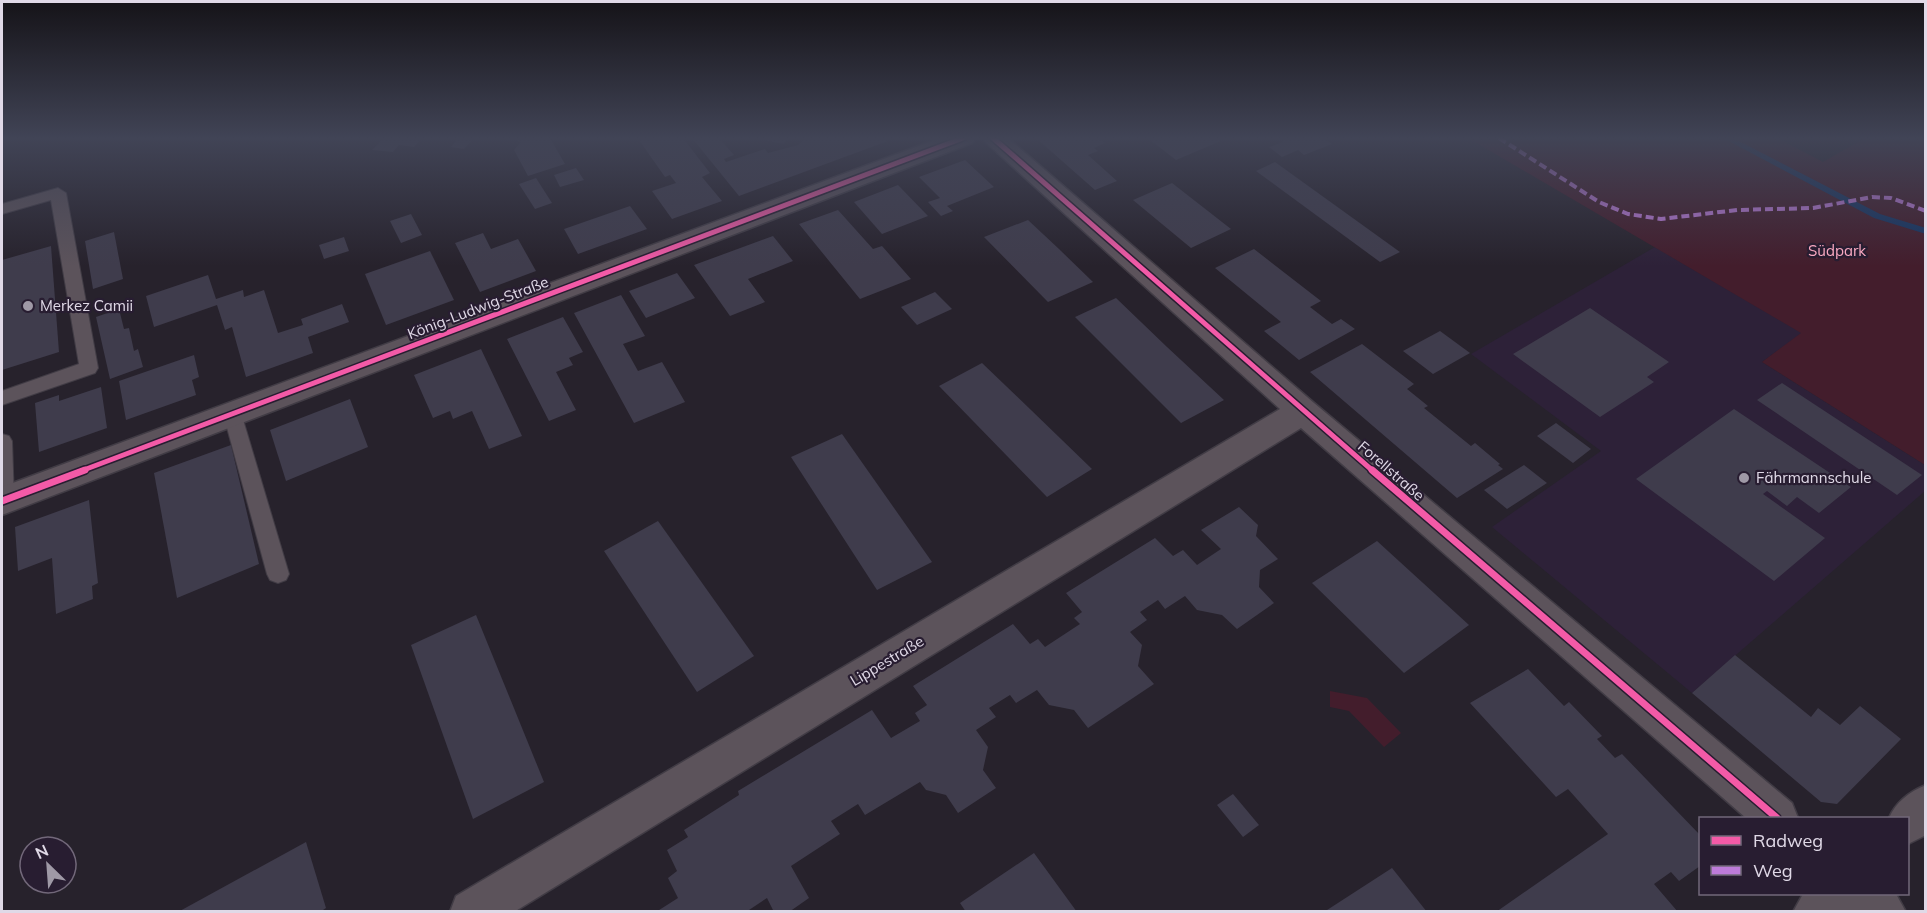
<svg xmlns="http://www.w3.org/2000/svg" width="1927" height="913" font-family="Mulish,sans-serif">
<rect width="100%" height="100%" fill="#27222c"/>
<path fill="#2d2138" d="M1655,247L1802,333L1762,362L1925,465V491L1692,693L1492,527L1601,451L1471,354Z"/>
<g fill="#431d2c">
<path d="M1468,138H1777L1823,162L1865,138H1925V465L1762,362L1801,333Z"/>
<path d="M1330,691L1367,698L1401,733L1384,747L1349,711L1330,707Z"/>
</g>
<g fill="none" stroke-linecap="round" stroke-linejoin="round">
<path fill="#163563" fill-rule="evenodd" d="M1723,138H1733L1880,214L1926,228V234L1874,218Z"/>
</g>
<g fill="#3f3c4c">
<path d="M384,138H422L414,147L399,145L393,152L372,150Z"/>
<path d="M458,138H474L464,149L451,147Z"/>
<path d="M505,138H550L565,164L528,176L514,150L521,142Z"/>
<path d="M647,138H683L710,173L702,177L722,201L672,219L652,191L676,183L670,175L665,177L639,140Z"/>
<path d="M692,138H719L734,155L724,159L726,162L765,149L768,153L798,145L806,138H887L888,141L739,196Z"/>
<path d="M753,138H788L784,144Z"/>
<path d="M1036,138H1098L1105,143L1094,148L1098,151L1088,155L1117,181L1095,190Z"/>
<path d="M1151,138H1228L1176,160L1149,139Z"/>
<path d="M1278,138H1323L1332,144L1304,155L1298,150L1282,157L1269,147L1283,142Z"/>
<path d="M965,160L994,187L947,206L953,211L941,216L928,202L940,198L919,177Z"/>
<path d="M1275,162L1400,252L1380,262L1256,171Z"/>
<path d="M576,168L584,180L560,187L554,175Z"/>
<path d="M536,178L552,203L535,209L519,184Z"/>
<path d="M1172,183L1231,229L1191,248L1133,200Z"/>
<path d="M898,185L928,216L882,234L854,202Z"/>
<path d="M630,206L647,229L578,254L564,229Z"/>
<path d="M838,210L873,249L882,246L911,279L860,299L799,224Z"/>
<path d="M411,214L422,235L401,243L390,221Z"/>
<path d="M1028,220L1059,249L1093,282L1048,302L984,237Z"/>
<path d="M114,232L123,279L93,289L85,241Z"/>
<path d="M483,233L491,249L518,239L536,271L480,292L455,243Z"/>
<path d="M773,236L793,261L748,279L765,302L730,316L694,265Z"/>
<path d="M344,237L349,251L324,259L319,245Z"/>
<path d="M51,246L59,352L2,370V260Z"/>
<path d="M1254,249L1321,301L1310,307L1332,324L1341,319L1355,329L1299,360L1264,331L1281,322L1215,268Z"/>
<path d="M430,251L454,300L386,325L365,274Z"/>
<path d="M677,273L695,298L646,318L629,291Z"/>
<path d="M208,275L216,299L243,290L244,297L264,290L278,333L303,325L301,319L342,304L349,322L308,337L313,353L246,377L232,327L225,330L217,305L154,327L146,296Z"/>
<path d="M935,292L952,309L917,325L901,307Z"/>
<path d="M621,295L645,336L623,344L638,371L662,362L685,402L634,423L574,313Z"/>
<path d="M1116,298L1167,347L1224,400L1181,423L1075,317Z"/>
<path d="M1590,308L1669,362L1647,377L1654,382L1600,417L1513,354Z"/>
<path d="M119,309L124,329L129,328L134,351L138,349L143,367L110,379L96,317Z"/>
<path d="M563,317L583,352L569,358L573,365L556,372L576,410L549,421L507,339Z"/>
<path d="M1440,331L1470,353L1433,374L1403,351Z"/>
<path d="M1362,344L1414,384L1407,389L1428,406L1424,408L1471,446L1475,443L1500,464L1498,465L1503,469L1457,498L1310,372Z"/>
<path d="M481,349L522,436L489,449L472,411L453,419L450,411L433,418L414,375Z"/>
<path d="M194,355L199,377L192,380L196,395L126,420L119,381Z"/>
<path d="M982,363L1031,410L1092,469L1047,497L939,386Z"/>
<path d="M1782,383L1922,475L1897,495L1757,400Z"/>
<path d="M101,387L107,428L39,452L35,403L59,395V401Z"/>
<path d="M350,399L368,447L286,481L270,430Z"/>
<path d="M1734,409L1851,487L1819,513L1797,497L1787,506L1767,491L1763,494L1825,538L1774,581L1636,479Z"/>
<path d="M1556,423L1591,449L1573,463L1537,436Z"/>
<path d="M842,434L932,562L877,590L791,457Z"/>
<path d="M231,445L259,564L177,598L154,473Z"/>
<path d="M1524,465L1547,483L1507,509L1484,490Z"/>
<path d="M89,500L98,583L92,586L93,599L56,614L52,558L18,571L15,527Z"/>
<path d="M1239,507L1258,525L1256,536L1278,559L1260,570L1259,587L1274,603L1237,629L1222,615L1197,610L1185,596L1165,609L1158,600L1140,612L1147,620L1130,632L1142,645L1138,666L1154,684L1088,728L1074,710L1049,705L1037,690L1016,703L1010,695L989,708L996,717L976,730L988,747L983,770L996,788L958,813L946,795L926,790L920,782L865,815L858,804L831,821L840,834L791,866L809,898L789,912H774L767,898L746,912H656L678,898L668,878L677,871L667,850L688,837L684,830L739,795L738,791L872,710L891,738L920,721L915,713L927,705L913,686L1013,624L1030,644L1038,639L1045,647L1080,624L1074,618L1082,612L1066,593L1155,538L1173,556L1183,550L1197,565L1221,549L1201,530Z"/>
<path d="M658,521L754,656L697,692L604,551Z"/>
<path d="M1377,541L1469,625L1404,673L1312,583Z"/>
<path d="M476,615L544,782L473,819L411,645Z"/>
<path d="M1735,655L1811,717L1818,708L1840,725L1860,706L1901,739L1837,804L1821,802L1692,693Z"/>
<path d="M1528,669L1564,706L1569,702L1602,736L1597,739L1615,758L1622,754L1700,835V866L1679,881L1671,872L1654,884L1678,912H1496L1608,834L1568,789L1556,797L1470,703Z"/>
<path d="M1233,794L1259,825L1243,837L1217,805Z"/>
<path d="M306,842L326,908L320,912H178Z"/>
<path d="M1034,853L1077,912H966L960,903Z"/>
<path d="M1392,868L1427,912H1324Z"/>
</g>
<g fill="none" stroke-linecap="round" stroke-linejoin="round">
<g stroke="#413c45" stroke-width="2">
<g id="service">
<path d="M58,188L66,193L98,368L95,373L2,405V391L79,364L51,200L2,214V204Z"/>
<path d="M232,406L239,408L241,413L289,574L286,580L278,583L270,580L267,574L223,413L225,408Z"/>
<path d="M2,434L9,436L12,441L14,500L11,506L2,507Z"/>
</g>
</g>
<g stroke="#413c45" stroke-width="3">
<g id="minor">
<path d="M940,138H976L972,143L2,515V487Z"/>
<path d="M981,138H1008L1314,403L1792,803L1798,818H1746L1301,428L514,912H450L456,896L1280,409Z"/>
<path d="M1926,785V835L1908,844V818H1889C1896,802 1909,792 1926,785Z"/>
<path d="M1803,894H1896L1906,912H1793Z"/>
</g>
</g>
<use href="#service" fill="#5c535b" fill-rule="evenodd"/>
<use href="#minor" fill="#5c535b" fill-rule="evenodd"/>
<path stroke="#bd7bd9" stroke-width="4" stroke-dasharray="8 4" stroke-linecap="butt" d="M1499,138L1599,202L1628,214L1661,219L1737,210L1813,208L1872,197L1891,198L1926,211"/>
<g stroke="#281d31" stroke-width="8">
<g id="cycleway-far1">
<path d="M993,138L1373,471"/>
<path d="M81,471L963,138"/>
</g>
</g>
<g stroke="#281d31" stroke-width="10">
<g id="cycleway">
<path d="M1372,470L1777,818"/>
<path d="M2,501L85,470"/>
</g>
</g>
<use href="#cycleway-far1" stroke="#f35aa7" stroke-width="5"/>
<use href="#cycleway" stroke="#f35aa7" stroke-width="7"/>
</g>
<linearGradient id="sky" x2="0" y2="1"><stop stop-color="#151318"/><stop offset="0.52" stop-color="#414456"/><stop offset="1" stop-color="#414456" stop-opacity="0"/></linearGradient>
<rect width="1927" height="266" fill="url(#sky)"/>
<g fill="#9f99a6" stroke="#281d31" stroke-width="2">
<circle cx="28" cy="306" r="6"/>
<circle cx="1744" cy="478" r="6"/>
</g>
<g text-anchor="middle" stroke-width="4.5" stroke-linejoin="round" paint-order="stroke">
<g font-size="15" fill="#f9a8c1" stroke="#281d31">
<text x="1837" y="256">Südpark</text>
</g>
<g font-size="15" fill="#e0d9e7" stroke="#281d31" text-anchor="start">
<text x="40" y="311">Merkez Camii</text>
<text x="1756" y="483">Fährmannschule</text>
</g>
<g font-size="15" fill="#e0d9e7" stroke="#281d31">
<text transform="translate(478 308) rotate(-21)" y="5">König-Ludwig-Straße</text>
<text transform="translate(1391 471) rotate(41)" y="5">Forellstraße</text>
<text transform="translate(887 661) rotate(-31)" y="5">Lippestraße</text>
</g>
</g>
<rect width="1927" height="913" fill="none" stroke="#e0d9e7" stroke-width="6"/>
<rect x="1699" y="817" width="210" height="78" fill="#281d31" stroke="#72687a" stroke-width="1.5"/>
<rect x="1711" y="836" width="30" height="9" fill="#f35aa7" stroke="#72687a" stroke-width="1.5"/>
<text x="1753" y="847" font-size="18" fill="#e0d9e7">Radweg</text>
<rect x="1711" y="866" width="30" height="9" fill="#bd7bd9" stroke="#72687a" stroke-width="1.5"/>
<text x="1753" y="877" font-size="18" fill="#e0d9e7">Weg</text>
<g transform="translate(48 865) rotate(335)"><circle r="28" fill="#281d31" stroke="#72687a" stroke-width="1.5"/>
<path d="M0-4.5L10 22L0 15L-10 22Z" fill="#9f99a6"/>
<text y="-9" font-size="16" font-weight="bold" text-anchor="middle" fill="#e0d9e7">N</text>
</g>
</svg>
